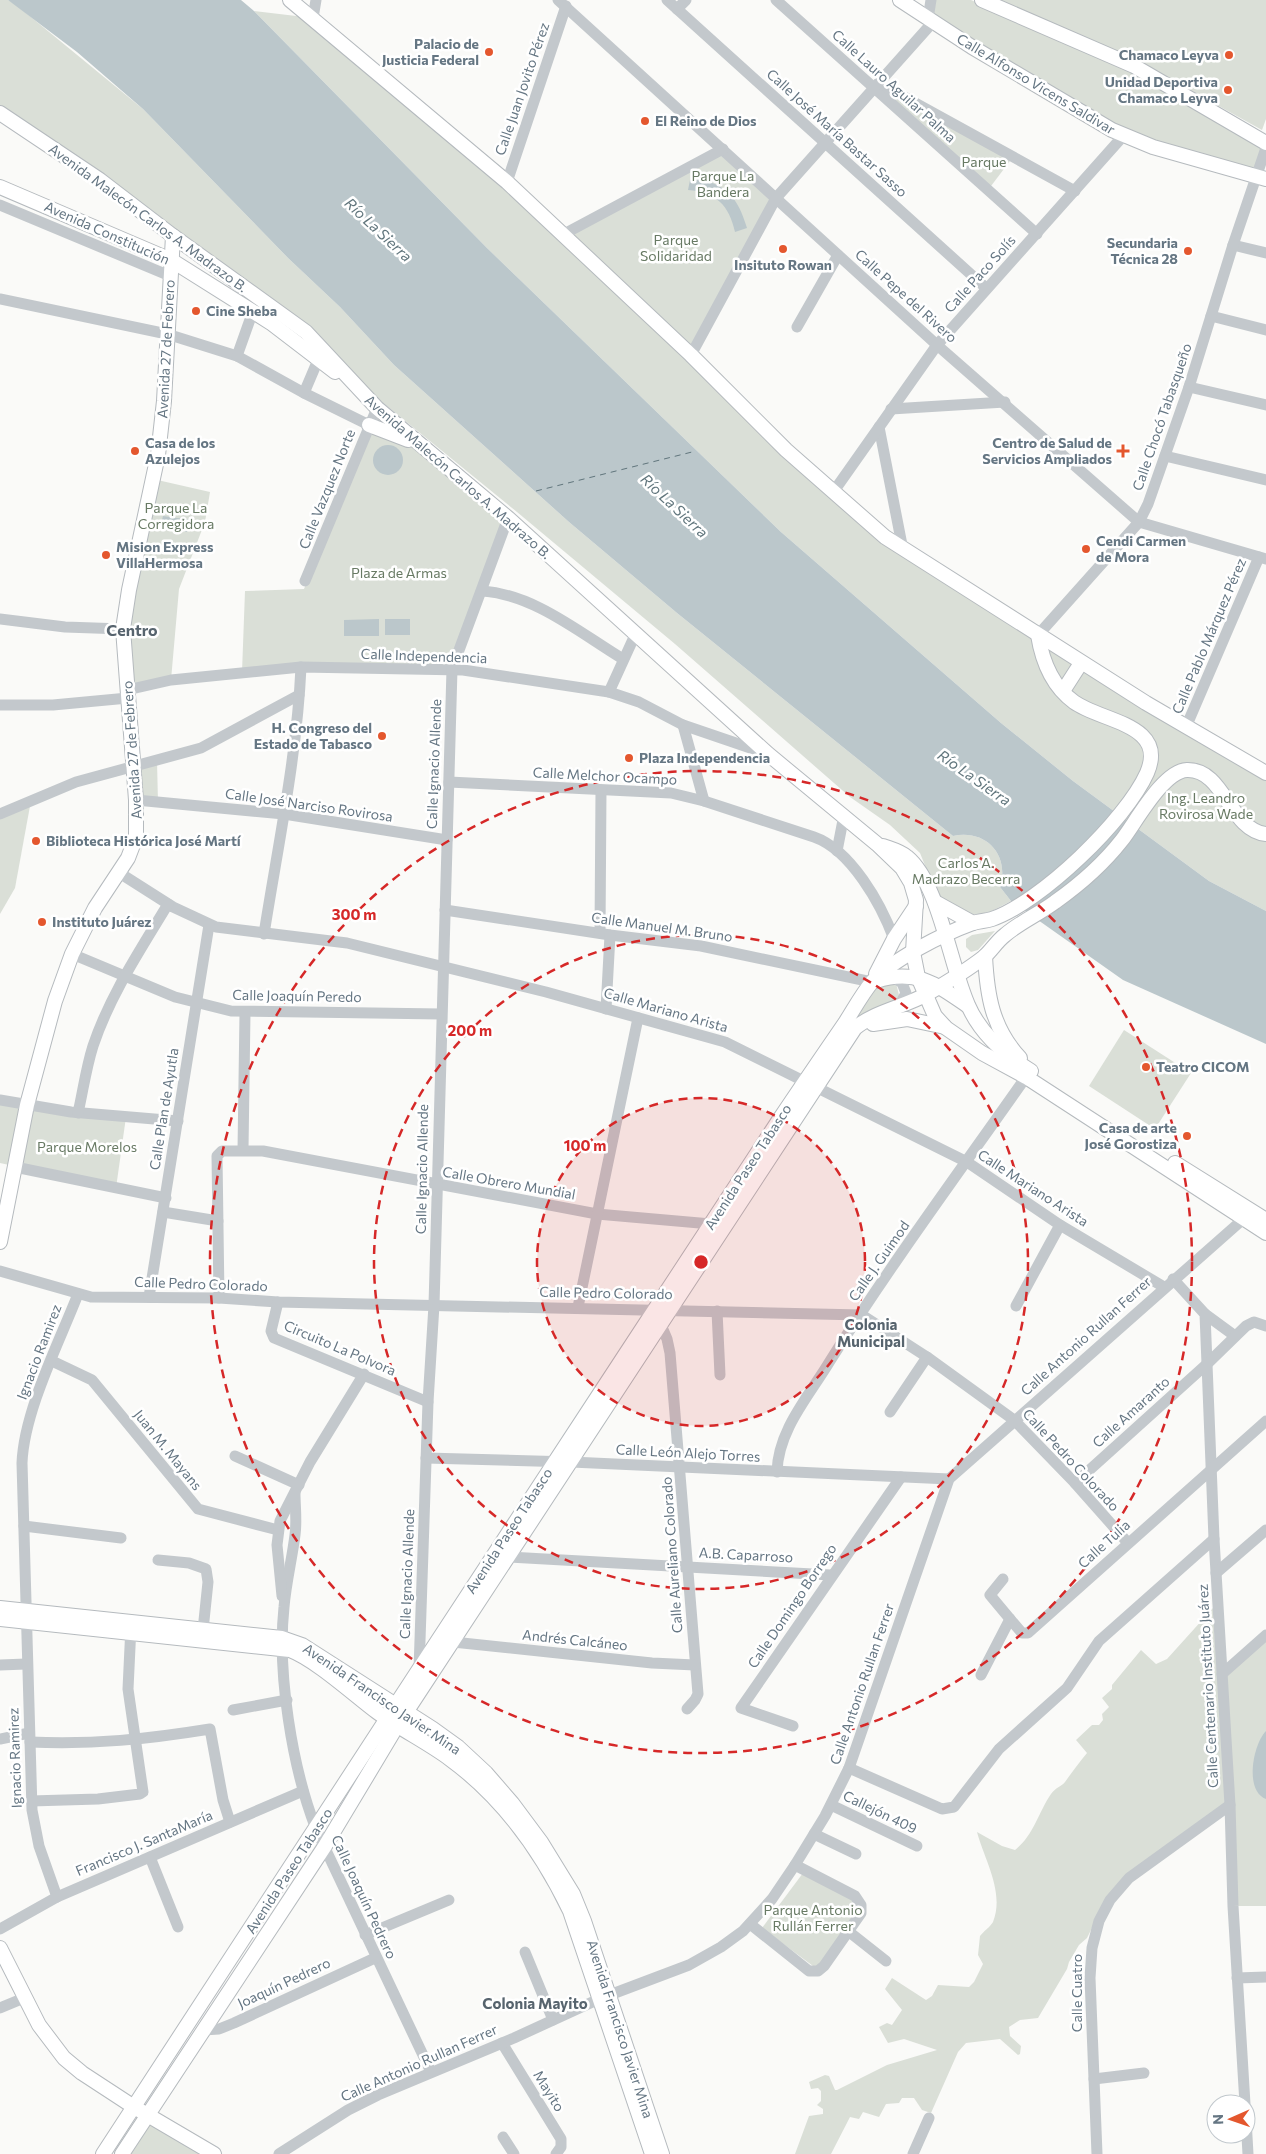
<svg xmlns="http://www.w3.org/2000/svg" width="1266" height="2154" font-family="Commissioner,sans-serif">
<rect width="100%" height="100%" fill="#fafaf8"/>
<g fill="#dadfd7">
<path d="M0,0H8L15,4L143,109L288,258L340,307L394,365L569,522L677,613L953,836C986,829 1010,855 1000,887L1011,901L990,912L979,914H969L952,907L937,895L920,853L890,825L850,797L675,644L517,512L209,261L0,113Z"/>
<path d="M936,0H971L1148,79L1261,148L1253,172L1188,153L1124,130L933,17Z"/>
<path d="M996,0H1266V119L1262,130L1136,60Z"/>
<path d="M254,11L313,18L564,234L723,149L776,198L691,356L885,537L1266,773V911L1209,881L1073,781L1001,723L781,532L487,248Z"/>
<path d="M879,83L1013,157L988,190L874,88Z"/>
<path d="M369,425L416,443L508,518L452,669L242,672L245,591L304,589Z"/>
<path d="M153,479L210,492L205,522L179,589L171,680L127,690L123,629Z"/>
<path d="M157,761L158,802L136,800L133,766Z"/>
<path d="M30,806L15,888L0,914V819Z"/>
<path d="M995,931L978,950L971,952L966,947V939L972,935Z"/>
<path d="M896,983L900,999L846,1030L875,985Z"/>
<path d="M1124,1030L1191,1073L1155,1129L1089,1086Z"/>
<path d="M0,1100L126,1117L116,1188L0,1163Z"/>
<path d="M1213,1608L1226,1805L1158,1851L1095,1922L1087,1938L1079,1945L1069,1962L1067,1969L1038,2018L1020,2020L1009,2027L1010,2036L1021,2046L1020,2054L1018,2055L1000,2039L966,2043L958,2052L931,2113L922,2110L914,2098H902L899,2103L886,2104L879,2117L863,2112L859,2119L850,2117L831,2154H795L809,2116L823,2114V2109L817,2105L821,2101V2091L818,2088L811,2089L809,2082L825,2075L829,2076L835,2090H837L887,2065L937,2050L904,2039L888,2043L879,2027L887,2023L892,2025L902,2010L885,1989L892,1978L926,2000L932,1996L938,1985L969,1987L974,1982L983,1964L978,1955L980,1936C983,1932 991,1926 993,1922C1005,1892 984,1859 977,1832L1002,1846L1015,1850C1034,1835 1038,1813 1051,1794C1055,1788 1062,1786 1065,1782C1072,1772 1079,1763 1087,1753L1076,1740L1092,1725H1099L1103,1720L1102,1714L1109,1707L1102,1698L1112,1689V1685L1141,1650L1156,1664L1167,1659Z"/>
<path d="M1266,1635V1906H1233L1222,1674Z"/>
<path d="M803,1873L854,1898L860,1906L820,1966H813L762,1928Z"/>
<path d="M148,2116L210,2154H122Z"/>
</g>
<g fill="#bbc7cb">
<path d="M8,0H241L254,11L487,248L781,532L1001,723L1073,781L1209,881L1266,911V1044L1123,980L1011,901L1000,887C1010,855 986,829 953,836L677,613L569,522L394,365L340,307L288,258L143,109L77,52Z"/>
<path d="M693,179C726,182 738,198 747,228L735,232C729,205 716,192 688,190L690,180Z"/>
<circle cx="388" cy="460" r="15"/>
<path d="M163,516L191,520L187,532L161,524Z"/>
<path d="M379,619V636H344V620Z"/>
<rect x="385" y="619" width="25" height="16"/>
<path d="M1266,1731V1799C1244,1791 1253,1744 1266,1731Z"/>
</g>
<g fill="none" stroke-linecap="round" stroke-linejoin="round">
<path stroke="#60757c" stroke-width="1" stroke-dasharray="6 5" stroke-linecap="butt" d="M536,491L696,451"/>
<g stroke="#b5babe" stroke-width="16">
<g id="major">
<path d="M290,0L507,182L691,355L786,450L885,537L1146,703L1266,773"/>
<path d="M900,0L972,47L1112,130L1153,147L1266,179"/>
<path d="M982,0L1134,66L1266,143"/>
<path d="M0,113L100,180L173,236L306,332L377,408L508,518L768,754L877,844L902,868L911,883L916,900L913,952L918,977L935,1016L946,1028L982,1053L1026,1077L1266,1233"/>
<path d="M0,187L171,260L271,323L335,372"/>
<path d="M369,425L408,440"/>
<path d="M1063,691L1081,663"/>
<path d="M883,846C891,849 900,851 907,857C939,883 950,965 968,1005C980,1033 1005,1055 1031,1071"/>
<path d="M935,902L973,923"/>
<path d="M985,956C987,995 992,1028 1020,1058"/>
<path d="M876,974L894,939L916,906"/>
<path d="M876,981C915,968 936,984 968,1006"/>
<path d="M873,1024L907,1019L945,1027"/>
<path d="M1175,1163L1266,1220"/>
<path d="M0,1242L27,1105L55,1001L72,954L95,908L128,858L136,837V800L123,629L129,590L158,455L164,401L173,236"/>
<path d="M0,1608L282,1638L302,1645L433,1729L458,1747L486,1773L512,1803L541,1842L573,1894L584,1921L662,2154"/>
<path d="M0,1619L290,1650C316,1660 353,1694 377,1712C400,1729 427,1742 450,1759C502,1797 542,1853 570,1911L652,2154"/>
<path d="M0,1948L39,2025L64,2058L82,2073L134,2107L214,2154"/>
<path d="M103,2154C276,1888 449,1623 623,1358C675,1279 727,1200 779,1120C801,1087 823,1055 845,1023C854,1009 862,994 872,982C893,959 943,934 973,923C979,921 986,921 992,919C1041,902 1126,820 1147,773C1168,724 1102,722 1074,702C1052,686 1042,660 1038,635"/>
<path d="M122,2154L325,1846L397,1726L855,1028C876,1011 904,1007 927,994C946,983 966,971 984,957C991,951 997,941 1005,935C1020,922 1039,914 1055,902C1079,885 1104,863 1122,840C1136,822 1163,771 1187,770C1225,769 1229,830 1266,834"/>
</g>
</g>
<g stroke="#c3c8cc" stroke-width="11">
<path d="M558,0L937,345L1139,522L1266,559"/>
<path d="M667,0L986,288"/>
<path d="M776,0L1037,234"/>
<path d="M677,9L686,0"/>
<path d="M313,18L316,0"/>
<path d="M928,19L931,0"/>
<path d="M879,83L1075,191"/>
<path d="M507,182L566,6"/>
<path d="M0,205L170,276"/>
<path d="M564,234L723,149"/>
<path d="M1233,245L1266,253"/>
<path d="M0,299L167,334L237,356L304,393L369,425"/>
<path d="M1211,316L1266,330"/>
<path d="M797,327L838,255"/>
<path d="M691,355L776,198L933,22"/>
<path d="M237,356L253,311"/>
<path d="M1189,387L1266,405"/>
<path d="M304,393L321,353"/>
<path d="M891,409L1005,402"/>
<path d="M879,427L903,550"/>
<path d="M1165,456L1266,480"/>
<path d="M834,491L937,345L1124,135"/>
<path d="M305,581L377,408"/>
<path d="M483,591C535,595 580,633 623,659"/>
<path d="M0,619L65,627L123,629"/>
<path d="M1038,635L1139,522L1148,504L1189,387L1233,245L1266,148"/>
<path d="M127,690L171,680L301,667L463,670L609,692L639,702L683,725L765,753"/>
<path d="M609,692L635,635"/>
<path d="M0,705H53L128,698"/>
<path d="M683,725L704,801"/>
<path d="M1186,727L1259,557"/>
<path d="M449,782L671,793L704,801L814,837C851,850 881,904 894,939"/>
<path d="M136,800L284,814L447,840"/>
<path d="M0,814L76,782L201,748L299,695"/>
<path d="M837,851L844,815"/>
<path d="M118,872L173,907L216,927L347,943L546,992L725,1042L967,1162L1060,1225L1164,1287"/>
<path d="M445,910L610,935L701,946L872,982"/>
<path d="M600,933L601,790"/>
<path d="M264,934C278,845 297,756 301,667"/>
<path d="M72,954L175,997L231,1011L441,1014"/>
<path d="M892,976L902,983L906,993L899,1006"/>
<path d="M606,1009L610,935"/>
<path d="M0,1100L71,1112L178,1121"/>
<path d="M78,1113C83,1091 86,1068 93,1046C110,995 141,949 168,904"/>
<path d="M243,1150L245,1013"/>
<path d="M15,1167L166,1198"/>
<path d="M163,1212L218,1221"/>
<path d="M0,1271L91,1297L219,1298L278,1302L862,1315L927,1357L1014,1420L1075,1483L1128,1543"/>
<path d="M1173,1279L1205,1314L1214,1539L1230,1805L1233,1906L1245,2104"/>
<path d="M149,1297L209,925"/>
<path d="M219,1298L217,1156L222,1151H263L597,1214L711,1224"/>
<path d="M278,1302L271,1331L274,1338L428,1402"/>
<path d="M1016,1306L1060,1225"/>
<path d="M578,1307L638,1018"/>
<path d="M717,1311L720,1375"/>
<path d="M1205,1314L1235,1336"/>
<path d="M658,1318L667,1339L670,1353L698,1694L695,1700L687,1709"/>
<path d="M52,1361L92,1380L198,1509L278,1530"/>
<path d="M890,1412L927,1357"/>
<path d="M235,1456L299,1485"/>
<path d="M426,1458L571,1462L949,1479"/>
<path d="M777,1472C778,1430 809,1396 830,1361C891,1264 960,1171 1026,1077"/>
<path d="M1075,1483L1208,1363L1246,1326L1254,1322L1266,1326"/>
<path d="M295,1493C295,1507 297,1521 295,1535C292,1559 286,1583 284,1607C277,1673 292,1767 316,1829L431,2072"/>
<path d="M24,1526L121,1538"/>
<path d="M509,1557L831,1575"/>
<path d="M158,1560L189,1563L206,1569L208,1582L203,1630"/>
<path d="M1216,1573L1266,1530"/>
<path d="M1003,1579L990,1595L1010,1619"/>
<path d="M282,1596L277,1545L280,1521L310,1462L364,1374"/>
<path d="M453,1642L652,1663L695,1665"/>
<path d="M0,1665L26,1664"/>
<path d="M419,1670L428,1402L434,1305L452,669L508,518"/>
<path d="M1222,1674L1266,1635"/>
<path d="M981,1675L1010,1619L1022,1633H1028L1266,1421"/>
<path d="M233,1710L287,1700"/>
<path d="M793,1726L741,1708L901,1477"/>
<path d="M0,1739L29,1733"/>
<path d="M30,1742C93,1745 148,1739 210,1729L223,1800L230,1822"/>
<path d="M849,1768L942,1809L954,1807L999,1749L1067,1688L1099,1641L1214,1539"/>
<path d="M31,1801L98,1799L140,1794L143,1792L128,1689L131,1626"/>
<path d="M831,1805L917,1846"/>
<path d="M814,1834L856,1854"/>
<path d="M150,1857L178,1927"/>
<path d="M57,1897L39,1846L32,1810L22,1463C24,1411 59,1343 78,1294"/>
<path d="M750,1924L809,1971H818L824,1966L861,1913V1905L855,1896L795,1865"/>
<path d="M0,1929L57,1897L303,1791"/>
<path d="M848,1931L886,1961"/>
<path d="M365,1935L449,1900"/>
<path d="M525,1952L553,2020"/>
<path d="M1237,1978L1266,1977"/>
<path d="M0,2008L24,1998"/>
<path d="M203,2030L219,2029L234,2023L375,1958"/>
<path d="M502,2043L561,2139V2147L556,2154"/>
<path d="M1094,2079L1144,2073"/>
<path d="M1246,2119L1248,2154"/>
<path d="M503,2137L514,2154"/>
<path d="M279,2154L348,2110L378,2095L514,2038L599,1999L689,1965L721,1947L743,1931L772,1899L795,1865L825,1816L849,1768L949,1479L1249,1214"/>
<path d="M913,2154L929,2118"/>
<path d="M1097,2154L1090,1978L1092,1948L1099,1921L1110,1900L1129,1878L1230,1805"/>
</g>
<use href="#major" stroke="#fff" stroke-width="14"/>
</g>
<circle cx="701" cy="1262" r="164" fill="#d62828" fill-opacity=".12"/>
<g fill="none" stroke="#d62828" stroke-width="2.5" stroke-dasharray="9 6">
<circle cx="701" cy="1262" r="164"/>
<circle cx="701" cy="1262" r="327"/>
<circle cx="701" cy="1262" r="491"/>
</g>
<g fill="#e4572e" stroke="#fff" stroke-width="2">
<circle cx="489" cy="52" r="5"/>
<circle cx="1229" cy="55" r="5"/>
<circle cx="1228" cy="90" r="5"/>
<circle cx="645" cy="121" r="5"/>
<circle cx="783" cy="249" r="5"/>
<circle cx="1188" cy="251" r="5"/>
<circle cx="196" cy="311" r="5"/>
<circle cx="135" cy="451" r="5"/>
<path d="M1120.5 443.5h5v5h5v5h-5v5h-5v-5h-5v-5h5z"/>
<circle cx="1086" cy="549" r="5"/>
<circle cx="106" cy="555" r="5"/>
<circle cx="382" cy="736" r="5"/>
<circle cx="629" cy="758" r="5"/>
<circle cx="36" cy="841" r="5"/>
<circle cx="42" cy="922" r="5"/>
<circle cx="1146" cy="1067" r="5"/>
<circle cx="1187" cy="1136" r="5"/>
</g>
<g text-anchor="middle" stroke-width="5" stroke-linejoin="round" paint-order="stroke">
<g font-size="14" font-weight="bold" fill="#657683" stroke="#fff" text-anchor="start">
<text x="479" y="49" text-anchor="end">Palacio de<tspan x="479" dy="16">Justicia Federal</tspan></text>
<text x="1219" y="60" text-anchor="end">Chamaco Leyva</text>
<text x="1218" y="87" text-anchor="end">Unidad Deportiva<tspan x="1218" dy="16">Chamaco Leyva</tspan></text>
<text x="655" y="126">El Reino de Dios</text>
<text x="1178" y="248" text-anchor="end">Secundaria<tspan x="1178" dy="16">Técnica 28</tspan></text>
<text x="783" y="270" text-anchor="middle">Insituto Rowan</text>
<text x="206" y="316">Cine Sheba</text>
<text x="145" y="448">Casa de los<tspan x="145" dy="16">Azulejos</tspan></text>
<text x="1112" y="448" text-anchor="end">Centro de Salud de<tspan x="1112" dy="16">Servicios Ampliados</tspan></text>
<text x="1096" y="546">Cendi Carmen<tspan x="1096" dy="16">de Mora</tspan></text>
<text x="116" y="552">Mision Express<tspan x="116" dy="16">VillaHermosa</tspan></text>
<text x="372" y="733" text-anchor="end">H. Congreso del<tspan x="372" dy="16">Estado de Tabasco</tspan></text>
<text x="639" y="763">Plaza Independencia</text>
<text x="46" y="846">Biblioteca Histórica José Martí</text>
<text x="52" y="927">Instituto Juárez</text>
<text x="1156" y="1072">Teatro CICOM</text>
<text x="1177" y="1133" text-anchor="end">Casa de arte<tspan x="1177" dy="16">José Gorostiza</tspan></text>
</g>
<g font-size="14" fill="#657683" stroke="#fff">
<text transform="translate(1036 84) rotate(31)" y="5">Calle Alfonso Vicens Saldivar</text>
<text transform="translate(894 86) rotate(42)" y="5">Calle Lauro Aguilar Palma</text>
<text transform="translate(522 89) rotate(-71)" y="5">Calle Juan Jovito Pérez</text>
<text transform="translate(837 133) rotate(42)" y="5">Calle José María Bastar Sasso</text>
<text transform="translate(148 218) rotate(36)" y="5">Avenida Malecón Carlos A. Madrazo B.</text>
<text transform="translate(107 233) rotate(24)" y="5">Avenida Constitución</text>
<text transform="translate(980 274) rotate(-48)" y="5">Calle Paco Solís</text>
<text transform="translate(906 296) rotate(42)" y="5">Calle Pepe del Rivero</text>
<text transform="translate(166 349) rotate(-87)" y="5">Avenida 27 de Febrero</text>
<text transform="translate(1162 417) rotate(-71)" y="5">Calle Chocó Tabasqueño</text>
<text transform="translate(458 477) rotate(41)" y="5">Avenida Malecón Carlos A. Madrazo B.</text>
<text transform="translate(327 489) rotate(-68)" y="5">Calle Vazquez Norte</text>
<text transform="translate(1209 636) rotate(-67)" y="5">Calle Pablo Márquez Pérez</text>
<text transform="translate(424 656) rotate(2)" y="5">Calle Independencia</text>
<text transform="translate(132 750) rotate(-94)" y="5">Avenida 27 de Febrero</text>
<text transform="translate(434 764) rotate(-88)" y="5">Calle Ignacio Allende</text>
<text transform="translate(605 776) rotate(3)" y="5">Calle Melchor Ocampo</text>
<text transform="translate(309 805) rotate(8)" y="5">Calle José Narciso Rovirosa</text>
<text transform="translate(662 927) rotate(8)" y="5">Calle Manuel M. Bruno</text>
<text transform="translate(297 996) rotate(1)" y="5">Calle Joaquín Peredo</text>
<text transform="translate(666 1010) rotate(16)" y="5">Calle Mariano Arista</text>
<text transform="translate(164 1109) rotate(-81)" y="5">Calle Plan de Ayutla</text>
<text transform="translate(748 1167) rotate(-57)" y="5">Avenida Paseo Tabasco</text>
<text transform="translate(422 1169) rotate(-89)" y="5">Calle Ignacio Allende</text>
<text transform="translate(509 1183) rotate(10)" y="5">Calle Obrero Mundial</text>
<text transform="translate(1033 1188) rotate(33)" y="5">Calle Mariano Arista</text>
<text transform="translate(879 1261) rotate(-55)" y="5">Calle J. Guimod</text>
<text transform="translate(201 1284) rotate(2)" y="5">Calle Pedro Colorado</text>
<text transform="translate(606 1293) rotate(1)" y="5">Calle Pedro Colorado</text>
<text transform="translate(1086 1336) rotate(-42)" y="5">Calle Antonio Rullan Ferrer</text>
<text transform="translate(340 1348) rotate(23)" y="5">Circuito La Polvora</text>
<text transform="translate(39 1352) rotate(-69)" y="5">Ignacio Ramirez</text>
<text transform="translate(1131 1412) rotate(-42)" y="5">Calle Amaranto</text>
<text transform="translate(168 1450) rotate(51)" y="5">Juan M. Mayans</text>
<text transform="translate(688 1453) rotate(3)" y="5">Calle León Alejo Torres</text>
<text transform="translate(1071 1460) rotate(47)" y="5">Calle Pedro Colorado</text>
<text transform="translate(509 1531) rotate(-57)" y="5">Avenida Paseo Tabasco</text>
<text transform="translate(1104 1544) rotate(-42)" y="5">Calle Tulia</text>
<text transform="translate(672 1555) rotate(-94)" y="5">Calle Aureliano Colorado</text>
<text transform="translate(746 1555) rotate(3)" y="5">A.B. Caparroso</text>
<text transform="translate(407 1574) rotate(-88)" y="5">Calle Ignacio Allende</text>
<text transform="translate(792 1606) rotate(-56)" y="5">Calle Domingo Borrego</text>
<text transform="translate(575 1640) rotate(6)" y="5">Andrés Calcáneo</text>
<text transform="translate(862 1684) rotate(-71)" y="5">Calle Antonio Rullan Ferrer</text>
<text transform="translate(1208 1686) rotate(-93)" y="5">Calle Centenario Instituto Juárez</text>
<text transform="translate(382 1699) rotate(34)" y="5">Avenida Francisco Javier Mina</text>
<text transform="translate(15 1758) rotate(-92)" y="5">Ignacio Ramirez</text>
<text transform="translate(880 1812) rotate(26)" y="5">Callejón 409</text>
<text transform="translate(144 1843) rotate(-23)" y="5">Francisco J. SantaMaría</text>
<text transform="translate(289 1871) rotate(-57)" y="5">Avenida Paseo Tabasco</text>
<text transform="translate(364 1897) rotate(65)" y="5">Calle Joaquín Pedrero</text>
<text transform="translate(284 1983) rotate(-25)" y="5">Joaquín Pedrero</text>
<text transform="translate(1077 1993) rotate(-90)" y="5">Calle Cuatro</text>
<text transform="translate(620 2029) rotate(72)" y="5">Avenida Francisco Javier Mina</text>
<text transform="translate(419 2063) rotate(-24)" y="5">Calle Antonio Rullan Ferrer</text>
<text transform="translate(549 2091) rotate(58)" y="5">Mayito</text>
</g>
<g font-size="14" fill="#687a64" stroke="#fff">
<text x="984" y="167">Parque</text>
<text x="723" y="181">Parque La<tspan x="723" dy="16">Bandera</tspan></text>
<text x="676" y="245">Parque<tspan x="676" dy="16">Solidaridad</tspan></text>
<text x="176" y="513">Parque La<tspan x="176" dy="16">Corregidora</tspan></text>
<text x="399" y="578">Plaza de Armas</text>
<text x="1206" y="803">Ing. Leandro<tspan x="1206" dy="16">Rovirosa Wade</tspan></text>
<text x="966" y="868">Carlos A.<tspan x="966" dy="16">Madrazo Becerra</tspan></text>
<text x="87" y="1152">Parque Morelos</text>
<text x="813" y="1915">Parque Antonio<tspan x="813" dy="16">Rullán Ferrer</tspan></text>
</g>
<g font-size="15" font-style="italic" fill="#60757c" stroke="#fff">
<text transform="translate(378 230) rotate(43)" y="5">Río La Sierra</text>
<text transform="translate(674 506) rotate(43)" y="5">Río La Sierra</text>
<text transform="translate(974 778) rotate(35)" y="5">Río La Sierra</text>
</g>
<g font-size="15" font-weight="bold" fill="#57646e" stroke="#fff">
<text x="871" y="1330">Colonia<tspan x="871" dy="17">Municipal</tspan></text>
<text x="535" y="2009">Colonia Mayito</text>
</g>
<g font-size="16" font-weight="bold" fill="#57646e" stroke="#fff">
<text x="132" y="636">Centro</text>
</g>
</g>
<circle cx="701" cy="1262" r="8" fill="#d62828" stroke="#fff" stroke-width="2.5"/>
<g font-size="15" text-anchor="middle" font-weight="bold" fill="#d62828" stroke="#fff" stroke-width="5" stroke-linejoin="round" paint-order="stroke">
<text x="354" y="920">300 m</text>
<text x="470" y="1036">200 m</text>
<text x="585" y="1151">100 m</text>
</g>
<g transform="translate(1231 2119) rotate(268)"><circle r="24" fill="#ffffff" stroke="#c1c8cd"/>
<path d="M0-4L9 19L0 12L-9 19Z" fill="#e4572e"/>
<text y="-8" font-size="14" font-weight="bold" text-anchor="middle" fill="#657683">N</text>
</g>
</svg>
